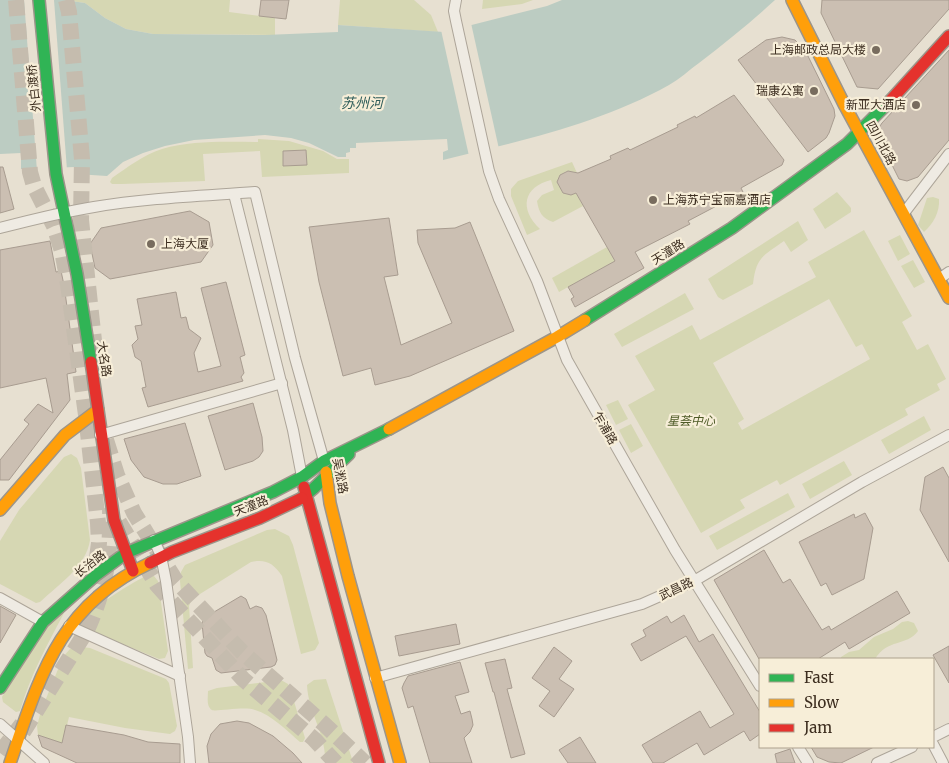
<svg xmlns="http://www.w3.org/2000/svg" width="949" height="763" font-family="Merriweather,'Noto Sans SC',serif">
<rect width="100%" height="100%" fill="#e7e0d1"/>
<g fill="#d6d7b3" fill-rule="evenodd">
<path d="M64,0H230L229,12L275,18V35L153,34L126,29L105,18L85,3Z"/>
<path d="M340,0H414L431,15L438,32L338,25Z"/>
<path d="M483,0H533L522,4L482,9Z"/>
<path d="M258,139L289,141L323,151L337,159H349V173L262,177L260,151L203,154L205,181L122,184H112L110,182L112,178C128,167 143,155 162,149C193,140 226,142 258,142Z"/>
<path d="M572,162L577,173L567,171L560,175L557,182L563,193L570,195L576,193L583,206L553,222C542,218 539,213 537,201L542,195L554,190L551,180C523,187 519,209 540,229L527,235L511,196V189L518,181Z"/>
<path d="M837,192L851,208V212L825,229L813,209Z"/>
<path d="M933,197L939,199C940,212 933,224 924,232L918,225L927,198Z"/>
<path d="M798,221L808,240L791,252L784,241C763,256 756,257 753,284L723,300L718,297L708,279Z"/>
<path d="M864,230L912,316L902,322L917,350L928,344L946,379L937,384L940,390L905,409L908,415L780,485L777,480L740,500L745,508L701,533L628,405L655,390L635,356L692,325L700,340L816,277L808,262ZM829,299L856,347L862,344L870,359L742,430L738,423L744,419L713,363Z"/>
<path d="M900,235L910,254L898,261L888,241Z"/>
<path d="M607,247L615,261L559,292L552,278Z"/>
<path d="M913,260L925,282L914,288L901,266Z"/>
<path d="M685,293L694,309L622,347L614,334Z"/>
<path d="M618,400L628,419L616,425L606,405Z"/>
<path d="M924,416L931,430L889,454L881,440Z"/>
<path d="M631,424L643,446L631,453L619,430Z"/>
<path d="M71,454L77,458L81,468L90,540C86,567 59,584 40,602L36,603L0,584V541L19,510L64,457Z"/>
<path d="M844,461L852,475L810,499L802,484Z"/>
<path d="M788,493L795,507L717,550L709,536Z"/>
<path d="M275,529L289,536L293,545L319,643L315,650L301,654L282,576C273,563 266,559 251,562L192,599L189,606L193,668L188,669L180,581L181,572L185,565L267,530Z"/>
<path d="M148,575L154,576L158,581L168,651L165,658L159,659L91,631C87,627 83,625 84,619C87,610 138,579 148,575Z"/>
<path d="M64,613C47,645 30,676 20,711L16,712L3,702L2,697C14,677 43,620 64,613Z"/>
<path d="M908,621L914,623L918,631C906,647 888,638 875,659H841V657L849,652L859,650L874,637L893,629L902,622Z"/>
<path d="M82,647L90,648L166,679L169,683L177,726L175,731L170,734L125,728L69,717L62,746L49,742L50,739L38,735L37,726L41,711L63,657L70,649Z"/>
<path d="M326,679L353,762L352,763H325C327,736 308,712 307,685L314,680Z"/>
<path d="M281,680L288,684L290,688L305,738L303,742H300C287,731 272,715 255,710C245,706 216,712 212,710C206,706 208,697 208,691L217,688Z"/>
</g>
<path fill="#bcccc2" d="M0,0H64L85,3L105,18L126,29L153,34L265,35L338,32V25L444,32L547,6L562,0H775C751,22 725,43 699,63C689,70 680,79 669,85C599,124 520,141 443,160V152L448,150L447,139L356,143V148H350V152L346,153V157H338L309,143L291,138L265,135L194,140L165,146L143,153L123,162L107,176L76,174L75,167L21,169V153L0,154Z"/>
<g fill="#e7e0d1">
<path d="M24,0H54L67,170L37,171Z"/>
<path d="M471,23L499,149L469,156L441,30Z"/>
</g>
<g fill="#cbbfb2" stroke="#a89c90">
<path d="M261,0H289L286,19L259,16Z"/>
<path d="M822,0H949V9L878,89L857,87L821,13Z"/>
<path d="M782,37L795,40L805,50L834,109L835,116L829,133L826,138L808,152L738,60L766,40Z"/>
<path d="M949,50V140L918,177L907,181L899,179L878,137V129L882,123Z"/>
<path d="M734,95L784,160L782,165L741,188L743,192L688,221L690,224L635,252L644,268L575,307L571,299L574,297L568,287L615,261L576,193L571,195L563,193L557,182L560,175L568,171L578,173L611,159L610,156L628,148L630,150L678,127L677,125L695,116L696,118Z"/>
<path d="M306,150L307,165L283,166V151Z"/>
<path d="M0,167H3L14,209L0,213Z"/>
<path d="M190,211L209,222L213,245L201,262L110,279L95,268L90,244L101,228Z"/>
<path d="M389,218L398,275L384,277L401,345L452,323L418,243L417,230L455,228L470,222L514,331L410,376L375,385L371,368L343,376L319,282L309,227Z"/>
<path d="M50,241L56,272L61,271L64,285L76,372L67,374L70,400L9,480H0V460L29,424L24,420L38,404L53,413L46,378L0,388V250Z"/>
<path d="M226,282L245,355L240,357L244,373L241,377L243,381L148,407L142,388L146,387L141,361L135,357L132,345L138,339L135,326L142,325L137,299L176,292L181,318L186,317L189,329L201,338L194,353L198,372L221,366L201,288Z"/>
<path d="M253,403L262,437L263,451L259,457L253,461L225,470L208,416Z"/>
<path d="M185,423L201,476L177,484H163L144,477L131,460L124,439Z"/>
<path d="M943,467L949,478V562L920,510L925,477Z"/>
<path d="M865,513L873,528L864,579L832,595L826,583L821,586L799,542L854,514L855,518Z"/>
<path d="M764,550L783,583L790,579L822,630L829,626L831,630L897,591L910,613L849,649L845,642L818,659H759L714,580Z"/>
<path d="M241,596L246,599L250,609L256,606L262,608L266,615L277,660L275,665L271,667L221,673L216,670L212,658L207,656L205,653L202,623L204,618Z"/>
<path d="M0,606L16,615L0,643Z"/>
<path d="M684,615L699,642L713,634L760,712V734L750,741L744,731L704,755L697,743L663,763H653L642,745L700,711L710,728L734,714L686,636L641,661L631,644L646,636L643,630L667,616L671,623Z"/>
<path d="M456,624L460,644L399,656L395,636Z"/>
<path d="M949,646V683L933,655Z"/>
<path d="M554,647L572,661L559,679L574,689L554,717L539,706L550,691L532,678Z"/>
<path d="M505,659L512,688L507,689L525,754L511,758L494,692H493L485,663Z"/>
<path d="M460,662L469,692L455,696L461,714L470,711L472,719L473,725L470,732L464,738L472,763H430L413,706L408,708L402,688L404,683L408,676Z"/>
<path d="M237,721L249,723L273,736L293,753L302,763H209L207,746L211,734L220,724Z"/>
<path d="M66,725L124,735L148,742L180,744V763H77L42,747L38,735L62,743Z"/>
<path d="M580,737L596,763H568L559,750Z"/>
<path d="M811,747H874L841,763L829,762L817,757Z"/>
<path d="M790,749L795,763H777L775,754Z"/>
</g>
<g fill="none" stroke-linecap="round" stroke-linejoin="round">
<g stroke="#c5bcae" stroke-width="16" stroke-dasharray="16 8" stroke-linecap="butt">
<path d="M16,0L30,172L34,186L54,226L62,251L67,277L86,415L98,523L99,543L93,587"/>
<path d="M66,0L69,12L82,159L81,220L95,350"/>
<path d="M106,440L117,475L134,513L176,581L242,652L325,725L365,763"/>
<path d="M119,522L157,585L181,612L243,679L314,739L336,763"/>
<path d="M23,732L87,630C106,588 111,555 110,508"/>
<path d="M0,753L22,724"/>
</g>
<g stroke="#ada599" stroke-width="12">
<g id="street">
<path d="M456,0L454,11L456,21L489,171L499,199L537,281L567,360L675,550L760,686"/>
<path d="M234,194L293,430L302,477"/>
<path d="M904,213L949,154"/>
<path d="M0,228C31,220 62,212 94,207C147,198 201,196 255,192L295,358L324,461"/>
<path d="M939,279L949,272"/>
<path d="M100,435L282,383"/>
<path d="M154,540L161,556L166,581L188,737L190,763"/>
<path d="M0,598L43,622"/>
<path d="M69,626L180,676"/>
<path d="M375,678L642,604L694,581L862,482L949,435"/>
<path d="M0,724L44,763"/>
<path d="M933,737L949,729"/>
<path d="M933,744L943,763"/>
<path d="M798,747L808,763"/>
<path d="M877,763L912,747"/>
</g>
</g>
<g stroke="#9c958a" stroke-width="14">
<g id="fast">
<path d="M39,0L56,174L77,274L91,362"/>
<path d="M585,320L732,228L847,144L890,101"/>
<path d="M302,498L314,488L349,454"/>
<path d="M0,688L43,622L96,575L126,553L273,492L302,477L324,461L389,429"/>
</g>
</g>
<g stroke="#9c958a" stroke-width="14">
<g id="slow">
<path d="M792,0L845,106L949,298"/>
<path d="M389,429L557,337L585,320"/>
<path d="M326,472L330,503L348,576L400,763"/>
<path d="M0,510L65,435L98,410"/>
<path d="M10,763C40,676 59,605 150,563"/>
</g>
</g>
<g stroke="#9c958a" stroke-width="14">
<g id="jam">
<path d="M890,101L949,36"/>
<path d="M91,362L114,520L133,571"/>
<path d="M304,487L379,763"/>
<path d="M150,563L172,552L260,518L302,498"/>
</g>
</g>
<use href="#street" stroke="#efebe3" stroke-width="10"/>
<use href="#fast" stroke="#30b455" stroke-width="11"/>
<use href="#slow" stroke="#ff9f0a" stroke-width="11"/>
<use href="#jam" stroke="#e5322d" stroke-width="11"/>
</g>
<g fill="#786c5e" stroke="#f7eed8" stroke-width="2">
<circle cx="876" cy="50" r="5"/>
<circle cx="814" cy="91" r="5"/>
<circle cx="916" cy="105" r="5"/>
<circle cx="653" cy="200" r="5"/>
<circle cx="151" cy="244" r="5"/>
</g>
<g text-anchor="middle" stroke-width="4.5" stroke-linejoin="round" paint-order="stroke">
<g font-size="12" fill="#3d2e20" stroke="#f7eed8" text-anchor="end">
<text x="866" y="54">上海邮政总局大楼</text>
<text x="804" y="95">瑞康公寓</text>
<text x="906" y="109">新亚大酒店</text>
<text x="663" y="204" text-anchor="start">上海苏宁宝丽嘉酒店</text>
<text x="161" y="248" text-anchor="start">上海大厦</text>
</g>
<g font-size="12" fill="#3d2e20" stroke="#f7eed8">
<text transform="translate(34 88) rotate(-96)" y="4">外白渡桥</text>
<text transform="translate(881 143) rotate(61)" y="4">四川北路</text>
<text transform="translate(668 252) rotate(-32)" y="4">天潼路</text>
<text transform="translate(104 359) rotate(81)" y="4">大名路</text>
<text transform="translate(605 428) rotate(60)" y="4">乍浦路</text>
<text transform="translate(340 476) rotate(79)" y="4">吴淞路</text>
<text transform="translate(251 506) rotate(-21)" y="4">天潼路</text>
<text transform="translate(90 564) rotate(-38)" y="4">长治路</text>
<text transform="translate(676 589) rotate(-25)" y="4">武昌路</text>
</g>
<g font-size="12" font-style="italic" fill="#4d5a26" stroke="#f7eed8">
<text x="691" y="425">星荟中心</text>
</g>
<g font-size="14" font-style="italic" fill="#2f5d5a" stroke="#f7eed8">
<text x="362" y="108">苏州河</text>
</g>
</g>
<rect x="759" y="658" width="175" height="90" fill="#f7eed8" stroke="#ada18e"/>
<rect x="769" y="674" width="25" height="8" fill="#30b455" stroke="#ada18e"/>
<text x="804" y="683" font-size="15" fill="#3d2e20">Fast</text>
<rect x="769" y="699" width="25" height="8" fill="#ff9f0a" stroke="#ada18e"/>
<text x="804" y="708" font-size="15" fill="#3d2e20">Slow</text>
<rect x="769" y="724" width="25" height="8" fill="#e5322d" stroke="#ada18e"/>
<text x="804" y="733" font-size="15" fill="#3d2e20">Jam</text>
</svg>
